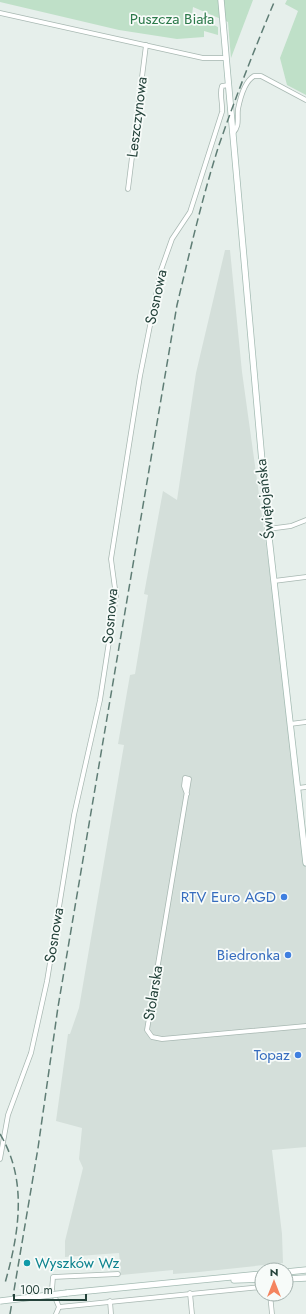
<svg xmlns="http://www.w3.org/2000/svg" width="306" height="1314" font-family="Jost,sans-serif">
<rect width="100%" height="100%" fill="#e6efeb"/>
<path fill="#d4dfda" d="M225,250H230L242,372L306,833V1147L272,1150L282,1234L283,1263L199,1272L173,1274V1270L121,1275L119,1253L65,1257V1241L83,1168L79,1159L82,1128L56,1121L68,1034H70L79,1008L124,745L118,744L130,675L135,674L148,595L144,594L163,491L177,500L196,373Z"/>
<g fill="#bfe0c8">
<path d="M0,0H253L231,58L228,22L193,7L192,15L218,27V35L204,31V37L177,39L119,30L0,2Z"/>
<path d="M287,0H306V95L287,85L280,58L298,11L285,4Z"/>
</g>
<g fill="none" stroke-linecap="round" stroke-linejoin="round">
<g stroke="#a8b8b2" stroke-width="5.5">
<g id="street">
<path d="M0,13L203,58H226"/>
<path d="M233,133C240,126 237,119 238,109C240,99 245,81 254,76H261L306,100"/>
<path d="M128,189L146,45"/>
<path d="M268,529L291,526L306,520"/>
<path d="M274,581L306,577"/>
<path d="M290,724L306,722"/>
<path d="M298,788L306,787"/>
<path d="M187,794L184,786L185,778L189,779L147,1030L152,1037L162,1039L306,1026"/>
<path d="M0,1159L8,1115L31,1053L47,981L74,815L100,700L116,596L111,559L140,376L161,270L172,239L190,212L222,112C223,103 219,94 222,86L229,85"/>
<path d="M190,1293L192,1314"/>
<path d="M270,1294L272,1314"/>
<path d="M110,1301L111,1314"/>
<path d="M59,1307L262,1287"/>
<path d="M59,1307L52,1290L53,1277L118,1274"/>
<path d="M56,1314L59,1307"/>
</g>
</g>
<g stroke="#a4bbb3" stroke-width="7">
<g id="secondary">
<path d="M221,0L268,529L306,863"/>
<path d="M286,1272L306,1270"/>
<path d="M286,1279L306,1278"/>
<path d="M234,1280L262,1279"/>
<path d="M67,1293L262,1274"/>
</g>
</g>
<use href="#street" stroke="#fff" stroke-width="4"/>
<use href="#secondary" stroke="#fff" stroke-width="5.5"/>
<g stroke="#5f7d75" stroke-width="1.5" stroke-dasharray="8 4" stroke-linecap="butt">
<path d="M0,1134C28,1180 19,1234 5,1283"/>
<path d="M10,1314L38,1148L58,1007L177,305C190,251 202,198 219,145C236,96 255,48 275,0"/>
</g>
<g stroke="#a4bbb3" stroke-width="7" stroke-linecap="butt">
<path id="secondary-bridge" d="M0,1301L67,1293"/>
</g>
<use href="#secondary-bridge" stroke="#fff" stroke-width="5.5"/>
</g>
<g fill="#3f7fe0" stroke="#f7fbf9" stroke-width="1.5">
<circle cx="284" cy="897" r="4"/>
<circle cx="288" cy="955" r="4"/>
<circle cx="298" cy="1055" r="4"/>
</g>
<circle fill="#0f9aa8" stroke="#f7fbf9" stroke-width="1.5" cx="27" cy="1263" r="4"/>
<g text-anchor="middle" stroke-width="3.5" stroke-linejoin="round" paint-order="stroke">
<g font-size="15" fill="#2d7a4b" stroke="#f7fbf9">
<text x="172" y="24">Puszcza Biała</text>
</g>
<g font-size="15" fill="#24423a" stroke="#f7fbf9">
<text transform="translate(137 117) rotate(-83)" y="5">Leszczynowa</text>
<text transform="translate(156 297) rotate(-78)" y="5">Sosnowa</text>
<text transform="translate(265 499) rotate(-96)" y="5">Świętojańska</text>
<text transform="translate(110 616) rotate(-85)" y="5">Sosnowa</text>
<text transform="translate(54 935) rotate(-81)" y="5">Sosnowa</text>
<text transform="translate(153 993) rotate(-81)" y="5">Stolarska</text>
</g>
<g font-size="15" fill="#366cbe" stroke="#f7fbf9" text-anchor="end">
<text x="276" y="902">RTV Euro AGD</text>
<text x="280" y="960">Biedronka</text>
<text x="290" y="1060">Topaz</text>
</g>
<g font-size="15" fill="#0d838f" stroke="#f7fbf9" text-anchor="start">
<text x="35" y="1268">Wyszków Wz</text>
</g>
</g>
<g transform="translate(274 1282)"><circle r="19" fill="#f7fbf9" stroke="#a3b1ad"/>
<path d="M0-3L7 15L0 10L-7 15Z" fill="#f4845f"/>
<text y="-6" font-size="11" font-weight="bold" text-anchor="middle" fill="#24423a">N</text>
</g>
<path d="M14 1294v6h72v-6" fill="none" stroke="#24423a" stroke-width="2"/>
<text x="20" y="1294" font-size="12" fill="#24423a" stroke="#f7fbf9" stroke-width="3" paint-order="stroke">100 m</text>
</svg>
